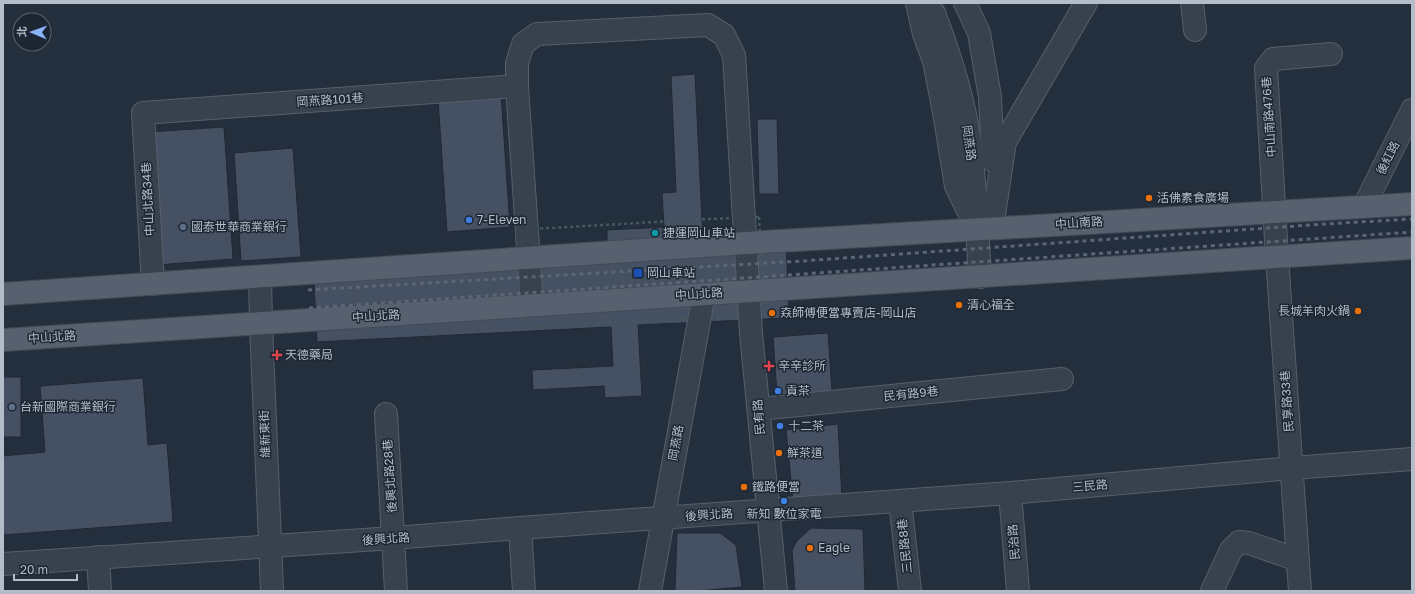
<svg xmlns="http://www.w3.org/2000/svg" width="1415" height="594" font-family="'Golos Text','Noto Sans TC',sans-serif">
<rect width="100%" height="100%" fill="#242f3e"/>
<g fill="#455162" stroke="#1f2835">
<path d="M695,74L703,241L786,237L789,318L638,325L642,396L605,398L604,386L533,390L532,370L613,366L611,327L317,342L313,262L607,246V230L664,227L662,193L676,192L671,76Z"/>
<path d="M501,94L510,227L447,232L438,99Z"/>
<path d="M757,119H777L779,194H759Z"/>
<path d="M224,127L233,259L157,265L148,132Z"/>
<path d="M293,148L301,257L241,261L234,153Z"/>
<path d="M828,333L832,391L777,395L773,337Z"/>
<rect x="3" y="377" width="18" height="60"/>
<path d="M143,378L148,445L167,443L173,522L3,535V456L45,452L40,386Z"/>
<path d="M838,424L842,499L793,502L786,430Z"/>
<path d="M811,528L863,529L865,591H795L792,550L797,541Z"/>
<path d="M677,533H720L736,545L742,587L697,591H675Z"/>
</g>
<g fill="none" stroke-linecap="round" stroke-linejoin="round">
<g stroke="#565f6c" stroke-width="24">
<g id="minor">
<path d="M917,3L924,34L934,61L944,112L956,186L977,229L994,215L1005,142L1086,3"/>
<path d="M965,3L979,33L990,97L993,161"/>
<path d="M1192,3L1195,30"/>
<path d="M934,13C950,55 964,98 970,143C976,187 977,232 980,277"/>
<path d="M1364,206L1412,110"/>
<path d="M260,277L261,324L272,591"/>
<path d="M153,284L143,113L517,86"/>
<path d="M532,305L517,86V63L523,44L537,34L708,25L724,35L734,55L751,333L776,591"/>
<path d="M759,409L1062,379"/>
<path d="M386,414L396,591"/>
<path d="M1010,493L1018,591"/>
<path d="M900,501L910,591"/>
<path d="M520,528L524,591"/>
<path d="M98,557L100,591"/>
<path d="M3,564L394,538L520,528L1010,493L1292,468L1412,459"/>
<path d="M650,591L704,294"/>
<path d="M1212,591L1231,550L1239,542L1249,543L1298,560"/>
<path d="M1300,591L1277,257L1266,68L1273,59L1331,54"/>
</g>
</g>
<g stroke="#414a57" stroke-width="24">
<g id="major">
<path d="M3,294L746,243L1412,204"/>
<path d="M3,340L1412,248"/>
</g>
</g>
<path stroke="#44595c" stroke-width="2.5" stroke-dasharray="3 3" stroke-linecap="butt" d="M759,217L765,315L523,327L516,230L708,219Z"/>
<use href="#minor" stroke="#38414e" stroke-width="22"/>
<use href="#major" stroke="#56606e" stroke-width="22"/>
<g stroke="#5a6575" stroke-width="3" stroke-dasharray="4 4" stroke-linecap="butt">
<path d="M308,290L802,261L1324,224L1412,219"/>
<path d="M309,308L1412,232"/>
</g>
</g>
<g fill="#e8710a" stroke="#1d2633" stroke-width="1.5">
<circle cx="1149" cy="198" r="4"/>
<circle cx="959" cy="305" r="4"/>
<circle cx="1358" cy="311" r="4"/>
<circle cx="772" cy="313" r="4"/>
<circle cx="779" cy="453" r="4"/>
<circle cx="744" cy="487" r="4"/>
<circle cx="810" cy="548" r="4"/>
</g>
<g fill="#3f7fe0" stroke="#1d2633" stroke-width="1.5">
<circle cx="469" cy="220" r="4"/>
<circle cx="778" cy="391" r="4"/>
<circle cx="780" cy="426" r="4"/>
<circle cx="784" cy="501" r="4"/>
</g>
<g fill="#5c6f8a" stroke="#1d2633" stroke-width="1.5">
<circle cx="183" cy="227" r="4"/>
<circle cx="12" cy="407" r="4"/>
</g>
<circle fill="#0f9aa8" stroke="#1d2633" stroke-width="1.5" cx="655" cy="233" r="4"/>
<rect fill="#1a4fb4" stroke="#1d2633" stroke-width="1.5" x="633" y="268" width="10" height="10" rx="2"/>
<g fill="#e0444e" stroke="#1d2633" stroke-width="1.5">
<path d="M275 349h4v4h4v4h-4v4h-4v-4h-4v-4h4z"/>
<path d="M767 360h4v4h4v4h-4v4h-4v-4h-4v-4h4z"/>
</g>
<g text-anchor="middle" stroke-width="3" stroke-linejoin="round" paint-order="stroke">
<g font-size="12" fill="#b4bcc9" stroke="#1d2633">
<text transform="translate(330 100) rotate(-4)" y="4">岡燕路101巷</text>
<text transform="translate(1269 117) rotate(-94)" y="4">中山南路476巷</text>
<text transform="translate(969 143) rotate(82)" y="4">岡燕路</text>
<text transform="translate(1388 158) rotate(-63)" y="4">後紅路</text>
<text transform="translate(148 199) rotate(-93)" y="4">中山北路34巷</text>
<text transform="translate(1079 223) rotate(-4)" y="4">中山南路</text>
<text transform="translate(699 294) rotate(-4)" y="4">中山北路</text>
<text transform="translate(376 316) rotate(-4)" y="4">中山北路</text>
<text transform="translate(52 337) rotate(-4)" y="4">中山北路</text>
<text transform="translate(911 394) rotate(-6)" y="4">民有路9巷</text>
<text transform="translate(1287 401) rotate(-94)" y="4">民享路33巷</text>
<text transform="translate(759 417) rotate(-95)" y="4">民有路</text>
<text transform="translate(265 434) rotate(-92)" y="4">維新東街</text>
<text transform="translate(676 443) rotate(-80)" y="4">岡燕路</text>
<text transform="translate(390 476) rotate(-94)" y="4">後興北路28巷</text>
<text transform="translate(1090 486) rotate(-5)" y="4">三民路</text>
<text transform="translate(709 515) rotate(-4)" y="4">後興北路</text>
<text transform="translate(386 539) rotate(-4)" y="4">後興北路</text>
<text transform="translate(1014 542) rotate(-95)" y="4">民治路</text>
<text transform="translate(905 546) rotate(-96)" y="4">三民路8巷</text>
</g>
<g font-size="12" fill="#b4bcc9" stroke="#1d2633" text-anchor="start">
<text x="1157" y="202">活佛素食廣場</text>
<text x="477" y="224">7-Eleven</text>
<text x="191" y="231">國泰世華商業銀行</text>
<text x="663" y="237">捷運岡山車站</text>
<text x="647" y="277">岡山車站</text>
<text x="967" y="309">清心福全</text>
<text x="1350" y="315" text-anchor="end">長城羊肉火鍋</text>
<text x="780" y="317">𡘙師傅便當專賣店-岡山店</text>
<text x="285" y="359">天德藥局</text>
<text x="778" y="370">辛辛診所</text>
<text x="786" y="395">貢茶</text>
<text x="20" y="411">台新國際商業銀行</text>
<text x="788" y="430">十二茶</text>
<text x="787" y="457">鮮茶道</text>
<text x="752" y="491">鐵路便當</text>
<text x="784" y="518" text-anchor="middle">新知 數位家電</text>
<text x="818" y="552">Eagle</text>
</g>
</g>
<rect width="1415" height="594" fill="none" stroke="#b4bcc9" stroke-width="8"/>
<g transform="translate(32 32) rotate(272)"><circle r="19" fill="#1d2633" stroke="#59626f"/>
<path d="M0-3L7 15L0 10L-7 15Z" fill="#8ab4f8"/>
<text y="-6" font-size="11" font-weight="bold" text-anchor="middle" fill="#b4bcc9">北</text>
</g>
<path d="M14 574v6h63v-6" fill="none" stroke="#b4bcc9" stroke-width="2"/>
<text x="20" y="574" font-size="12" fill="#b4bcc9" stroke="#1d2633" stroke-width="3" paint-order="stroke">20 m</text>
</svg>
